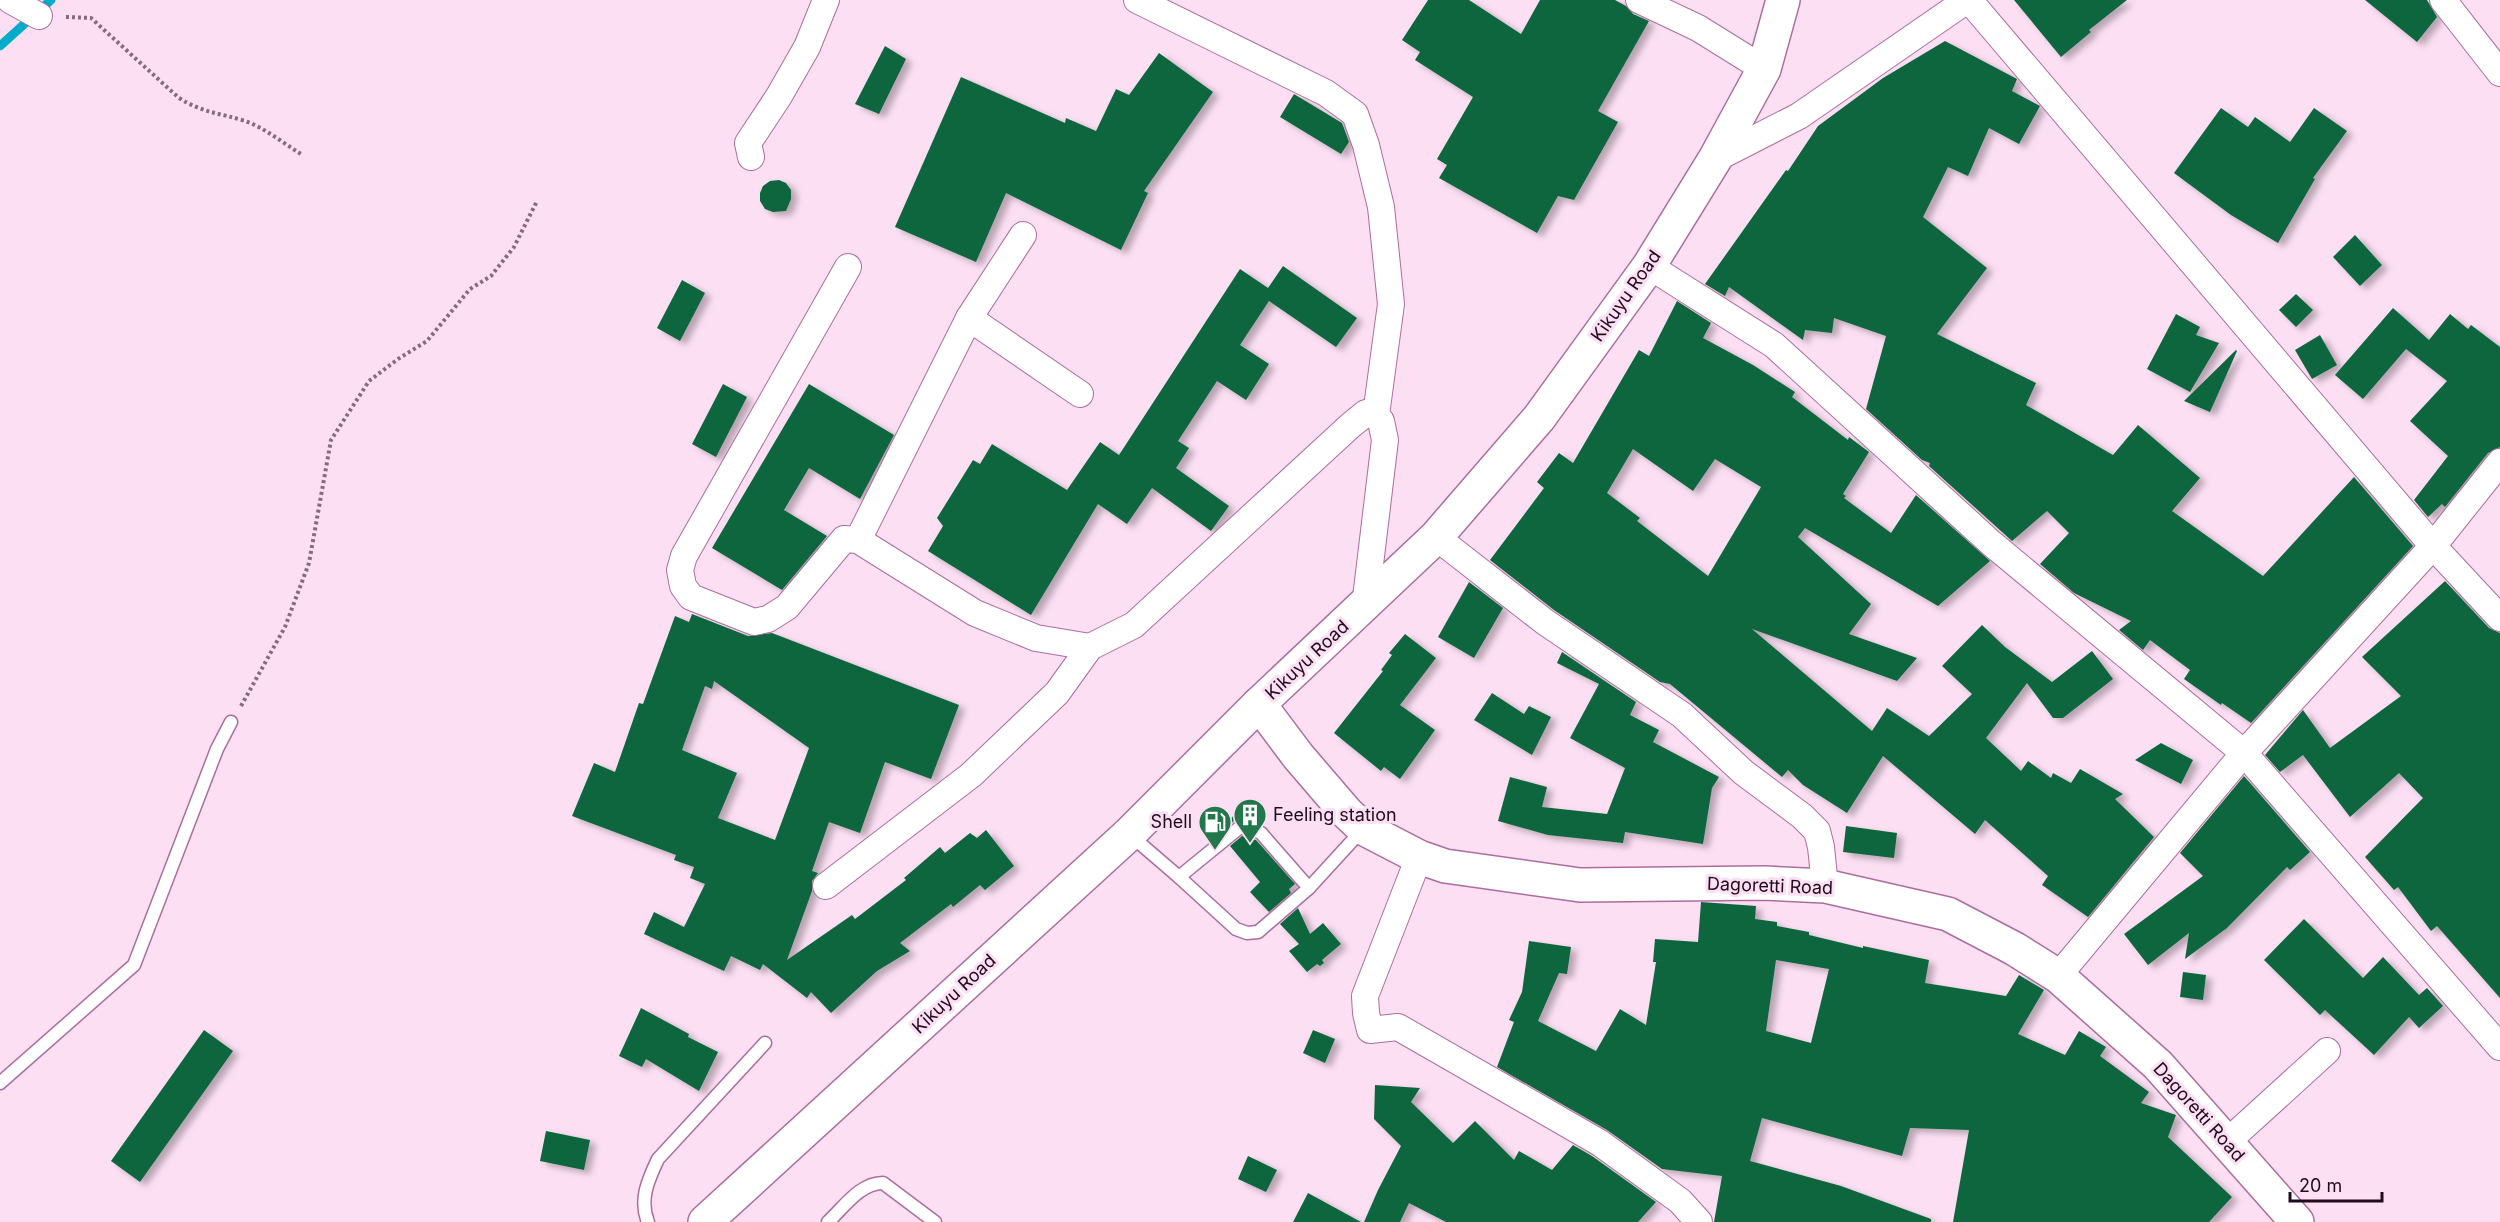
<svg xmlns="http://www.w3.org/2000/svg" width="2500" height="1222" font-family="Inter,sans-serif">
<defs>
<filter id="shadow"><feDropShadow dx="6" dy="4" stdDeviation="3" flood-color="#0004"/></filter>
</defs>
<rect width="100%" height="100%" fill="#fcdff3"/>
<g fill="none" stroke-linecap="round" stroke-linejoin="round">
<path stroke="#02acca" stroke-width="9" d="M0,46L51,0"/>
</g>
<g fill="#10663d" fill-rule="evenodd" filter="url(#shadow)">
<path d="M1428,0H1469L1521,34L1540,0H1615L1626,6L1633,14L1649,21L1598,111L1618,122L1574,200L1558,196L1537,233L1439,178L1447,165L1437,159L1473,97L1415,60L1420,52L1402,40Z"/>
<path d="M2014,0H2127L2089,30L2091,32L2061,57Z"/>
<path d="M2365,0H2427L2437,17L2417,42Z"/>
<path d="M1945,41L2017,79L2012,91L2040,106L2019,144L1989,128L1968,176L1948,167L1923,217L1987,268L1937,334L2036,383L2026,405L2113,455L2138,425L2200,478L2172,511L2263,576L2354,477L2413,546L2251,723L2222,703L2221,705L2184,679L2190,670L2150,640L2143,650L2119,630L2131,621L2074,593L2040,564L2069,533L2047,511L2012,541L1929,466L1930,463L1922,460L1866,409L1886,336L1834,318L1832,333L1805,330L1803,340L1729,287L1725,296L1705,284L1786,170L1788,171L1818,126L1883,78Z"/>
<path d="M885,46L906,59L879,114L855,104Z"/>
<path d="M1159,53L1213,92L1144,191L1148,193L1121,250L1006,193L976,262L895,227L961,77L1065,123L1066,118L1096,131L1116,89L1129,95Z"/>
<path d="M1294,94L1342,123L1349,142L1341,154L1280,117Z"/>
<path d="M2221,108L2248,127L2255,117L2290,142L2314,108L2347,131L2313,178L2315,179L2278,243L2231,215L2174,173Z"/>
<path d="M779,180L786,183L791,190V199L786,211L773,212L765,209L760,201V193L763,186L770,181Z"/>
<path d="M2355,235L2382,265L2360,286L2333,257Z"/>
<path d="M1283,266L1357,318L1336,347L1269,301L1240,345L1269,364L1246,400L1217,381L1178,441L1189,448L1176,468L1229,506L1211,531L1152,488L1127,524L1098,504L1031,615L928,551L943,526L937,518L973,460L980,464L992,444L1067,490L1100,442L1119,455L1240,269L1268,288Z"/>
<path d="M682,280L705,293L680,341L657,328Z"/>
<path d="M2296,294L2313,310L2296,327L2279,310Z"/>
<path d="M1677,301L1711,323L1703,338L1753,365L1795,392L1792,397L1848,440L1849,437L1869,452L1843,494L1846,496L1844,498L1891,533L1916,495L1990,561L1938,606L1805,528L1798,537L1871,604L1849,634L1917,658L1897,681L1752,629L1872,731L1887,708L1929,736L1972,694L1942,666L1982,625L2005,647L2052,682L2092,651L2113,679L2063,718H2053L2027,683L1986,738L2021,771L2028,761L2051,778L2053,773L2071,783L2080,769L2123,794L2115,799L2154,837L2088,917L2042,885L2048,876L1985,820L1975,834L1883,756L1847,813L1803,785L1788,770L1782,777L1670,684L1660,682L1554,610L1490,560L1544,488L1537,482L1559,453L1573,463L1639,350L1649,356ZM1633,449L1693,491L1715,459L1761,487L1708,576L1637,521L1640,518L1607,493Z"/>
<path d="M2393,308L2429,340L2450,314L2468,329L2471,325L2500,347V447L2488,453L2445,507L2442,504L2428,517L2414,500L2448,456L2410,421L2447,381L2406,349L2363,399L2335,375Z"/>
<path d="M2176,314L2200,327L2196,335L2219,343L2190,392L2147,369Z"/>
<path d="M2320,335L2337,365L2312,379L2295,350Z"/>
<path d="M2236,350L2237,351L2210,412L2184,401Z"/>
<path d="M723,384L747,397L716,457L692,444Z"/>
<path d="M809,384L894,435L860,499L809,468L784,510L827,536L782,590L712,548Z"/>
<path d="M2445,581L2489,628L2500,633V998L2437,926L2431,931L2398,887L2394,890L2365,857L2423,798L2399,773L2350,817L2303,755L2280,772L2265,755L2303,710L2330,748L2401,696L2362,657Z"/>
<path d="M1469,582L1503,608L1474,658L1438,637Z"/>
<path d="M692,614L748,636L772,633L959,705L931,779L885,762L860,833L829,822L812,871L818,873L812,881V891L787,960L852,915L855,919L906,880L904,878L940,847L945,853L970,833L977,838L986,830L1014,866L985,890L980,885L953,907L951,904L900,943L910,951L877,971L831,1013L811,992L807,998L763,964L760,970L731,956L724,971L644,934L654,912L684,927L705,884L690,878L694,867L674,860L676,855L572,816L594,763L615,772L639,703L643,704L675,616L689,622ZM714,681L809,748L775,840L718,818L737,773L682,750L705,686L712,689Z"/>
<path d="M1405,634L1436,658L1400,705L1435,730L1400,779L1384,767L1381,771L1334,733L1383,671L1381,670L1392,655L1389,653Z"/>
<path d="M1562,652L1636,702L1630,715L1659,730L1653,742L1719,777L1712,788L1703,844L1625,832L1623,843L1548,835L1498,821L1510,777L1547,787L1542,807L1607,814L1625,768L1570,738L1599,684L1557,663Z"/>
<path d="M1492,693L1524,714L1529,706L1551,717L1532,755L1474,720Z"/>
<path d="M2161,743L2193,760L2181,784L2135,760Z"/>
<path d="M2244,776L2310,852L2290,870L2287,867L2227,928L2185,959L2189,933L2148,965L2124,934L2203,876L2180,853Z"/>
<path d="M1242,809L1251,820L1234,821L1219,833L1216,830Z"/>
<path d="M1846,826L1897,833L1894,858L1843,852Z"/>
<path d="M1242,836L1256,840L1295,884L1289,889L1291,893L1269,912L1250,892L1260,882L1230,846Z"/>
<path d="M1701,902L1756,906L1755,919L1777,922V926L1809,932V935L1863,948V946L1929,960L1925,983L2006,996L2019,975L2044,990L2018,1034L2065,1055L2079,1031L2106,1047L2100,1056L2149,1092L2141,1103L2176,1115L2168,1137L2232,1197L2209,1222H1953L1969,1130L1910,1128L1902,1156L1762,1118L1750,1161L1841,1186L1931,1219V1222H1714L1722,1176L1662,1169L1607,1130L1497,1067L1514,1022L1509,1020L1522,992L1529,941L1571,947L1567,974L1559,973L1538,1021L1596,1051L1620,1009L1646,1025L1656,962H1653L1655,939L1698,942ZM1776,960L1829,969L1811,1043L1766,1031Z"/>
<path d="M1298,908L1310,934L1323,923L1341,944L1322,960L1324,963L1320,966L1317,964L1307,972L1289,951L1299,944L1280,924Z"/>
<path d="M2304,919L2363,978L2383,957L2419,995L2427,988L2443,1006L2419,1028L2409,1017L2374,1055L2325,1010L2320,1015L2264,960Z"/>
<path d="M2183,972L2206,975L2203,1000L2180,997Z"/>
<path d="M641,1008L689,1034L688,1037L718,1052L699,1091L646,1059L642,1067L619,1056Z"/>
<path d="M204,1030L233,1051L140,1182L111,1161Z"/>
<path d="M1313,1030L1335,1039L1325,1063L1303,1053Z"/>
<path d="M1375,1085L1420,1088L1411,1102L1453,1143L1475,1121L1514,1160L1519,1151L1552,1170L1573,1145L1592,1156L1656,1202L1638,1222H1446L1409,1203L1400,1222H1364L1378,1190L1401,1146L1374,1119Z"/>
<path d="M546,1131L590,1140L584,1170L540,1161Z"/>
<path d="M1248,1156L1277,1170L1266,1192L1238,1179Z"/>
<path d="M1308,1193L1361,1222H1293Z"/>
</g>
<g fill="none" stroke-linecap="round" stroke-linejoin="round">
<g stroke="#ac6d9d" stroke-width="15">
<g id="lane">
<path d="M1129,834L1179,877L1239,828H1250L1261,833L1309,888L1363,829"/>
<path d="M1179,877L1236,929L1247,933L1258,932L1309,888"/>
<path d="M0,1083L134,965L217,749L231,722"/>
<path d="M648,1222C639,1200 648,1180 658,1159L765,1043"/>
<path d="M828,1222C844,1207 860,1183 883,1183L935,1222"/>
</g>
</g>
<g stroke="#ac6d9d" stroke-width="28">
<g id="street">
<path d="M10,0L39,16"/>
<path d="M1137,0L1326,93L1355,114L1366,145L1381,207L1391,304L1376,415"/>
<path d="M1639,0L1698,28L1764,69"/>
<path d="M1969,0L2433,546L2500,618"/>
<path d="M2443,0L2500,73"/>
<path d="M751,157L748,143L779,96L807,47L826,0"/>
<path d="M1715,159L1799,116L1967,0"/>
<path d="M1649,266L1774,345L1991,543L2244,753L2058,976"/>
<path d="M848,267L684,556L680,570L683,586L691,597L754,622L768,619L787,607L844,539L858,540L975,613L1036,638L1090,647"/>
<path d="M969,318L1080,394"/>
<path d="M2500,462L2433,546L2244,753L2500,1047"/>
<path d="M1436,537L1545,622L1682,715L1743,772L1802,816L1817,831L1821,847L1825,886"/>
<path d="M858,540L969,318L1023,235"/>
<path d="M1419,857L1365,996L1366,1013L1370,1030L1398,1027L1600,1143L1680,1201L1699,1222"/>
<path d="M826,886L971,775L1057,693L1090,647L1134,625L1351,425L1366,413L1371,412L1381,421L1385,440L1365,606"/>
<path d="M2227,1142L2327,1051"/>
</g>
</g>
<g stroke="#ac6d9d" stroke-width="36">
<g id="secondary">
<path d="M1259,704L1298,756L1346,812L1363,828L1419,857L1445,866L1580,885L1764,883L1825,886L1948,914L2015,949L2058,976L2158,1065L2297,1222"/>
<path d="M705,1222L1129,834L1259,704L1436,537L1539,418L1649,266L1715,159L1764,69L1783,0"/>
</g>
</g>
<g stroke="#866b7f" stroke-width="4" stroke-dasharray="3 3" stroke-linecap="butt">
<path d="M66,17L91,18L179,98C203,113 220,113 245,121C265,128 283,143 301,154"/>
<path d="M241,706L285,627L309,563L331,440L369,381L398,359L427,341L470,289L491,276L514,247L537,201"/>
</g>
<use href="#lane" stroke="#fff" stroke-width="12"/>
<use href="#street" stroke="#fff" stroke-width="26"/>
<use href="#secondary" stroke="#fff" stroke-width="33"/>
</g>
<defs>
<g id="building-pin" transform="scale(1.725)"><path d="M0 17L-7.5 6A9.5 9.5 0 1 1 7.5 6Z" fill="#22784b" stroke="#fcdff3"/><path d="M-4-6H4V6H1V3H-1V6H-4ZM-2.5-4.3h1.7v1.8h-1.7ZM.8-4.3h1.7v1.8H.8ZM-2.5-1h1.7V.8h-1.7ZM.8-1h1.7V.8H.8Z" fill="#fff"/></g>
<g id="fuel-pin" transform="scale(1.725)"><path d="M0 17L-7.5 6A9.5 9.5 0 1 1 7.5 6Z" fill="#22784b" stroke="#fcdff3"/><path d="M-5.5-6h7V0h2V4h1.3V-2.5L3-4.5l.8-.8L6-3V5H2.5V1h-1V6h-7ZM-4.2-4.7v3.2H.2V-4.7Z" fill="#fff"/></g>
</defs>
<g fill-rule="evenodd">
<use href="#building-pin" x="1250" y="815"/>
<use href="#fuel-pin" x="1215" y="822"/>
</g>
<g text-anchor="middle" stroke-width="6" stroke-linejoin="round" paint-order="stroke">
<g font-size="18" fill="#230b1e" stroke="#fcdff3">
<text transform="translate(1626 296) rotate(-55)" y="6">Kikuyu Road</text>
<text transform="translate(1307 660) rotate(-43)" y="6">Kikuyu Road</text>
<text transform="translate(1770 886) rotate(2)" y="6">Dagoretti Road</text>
<text transform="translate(954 994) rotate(-43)" y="6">Kikuyu Road</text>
<text transform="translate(2199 1112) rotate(48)" y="6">Dagoretti Road</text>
</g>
<g font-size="18" fill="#230b1e" stroke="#fcdff3" text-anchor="start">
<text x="1273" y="821">Feeling station</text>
<text x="1192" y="828" text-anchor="end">Shell</text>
</g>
</g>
<path d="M2290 1192v9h92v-9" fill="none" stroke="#230b1e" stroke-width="3"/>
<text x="2299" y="1192" font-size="18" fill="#230b1e" stroke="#fcdff3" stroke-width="4.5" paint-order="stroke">20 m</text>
</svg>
